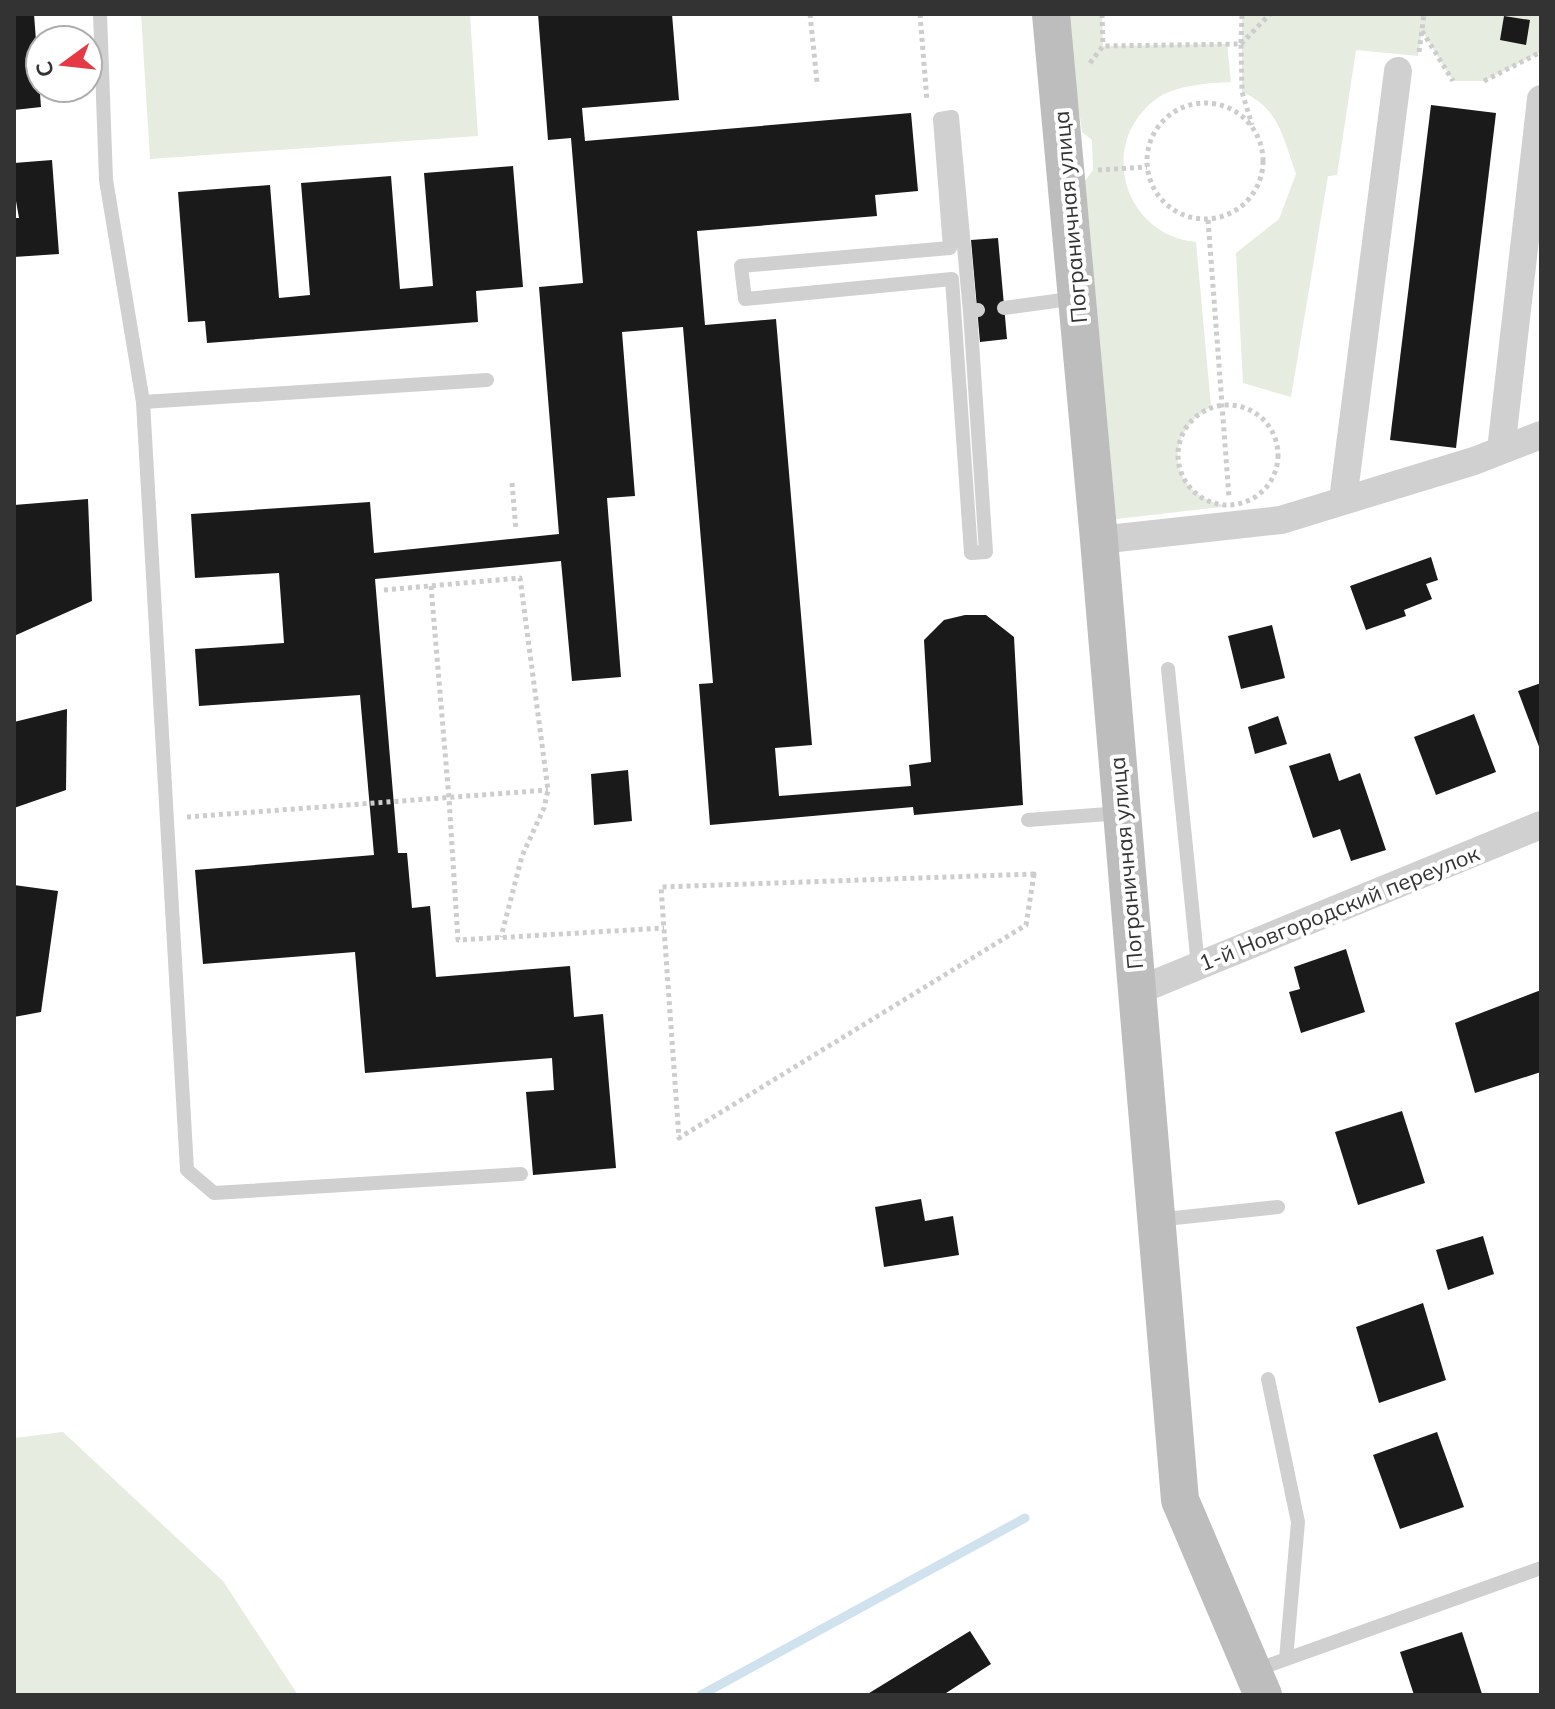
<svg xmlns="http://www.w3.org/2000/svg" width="1555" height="1709" font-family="Mulish,sans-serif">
<rect width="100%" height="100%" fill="#fff"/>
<g fill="#e6ecdf">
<path d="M141,14H470L478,136L150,159Z"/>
<path d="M1066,14H1102L1103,46L1227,44L1231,82C1209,83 1178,85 1159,97C1096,140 1122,235 1196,242L1211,407C1158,436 1171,499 1230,506L1116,519L1085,181L1093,170L1092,140L1082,132Z"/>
<path d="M1242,14H1541V52L1484,81H1453L1422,31L1418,56L1356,50L1337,175L1328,176L1291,397L1243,383L1236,253L1279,219L1296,174C1283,139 1280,108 1242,92Z"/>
<path d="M63,1432L223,1581L298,1695H14V1438Z"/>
</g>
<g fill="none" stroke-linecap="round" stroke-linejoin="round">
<path stroke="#cfe2ee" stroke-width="9" d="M701,1695L1025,1518"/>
</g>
<g fill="#1a1a1a">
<path d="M14,14H34L41,107L14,110Z"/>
<path d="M538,14H672L679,100L582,108L585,141L911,113L918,191L875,195L877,216L697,231L705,325L776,319L812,745L775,748L779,796L911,786L909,765L931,762L924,640L944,620L965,615H986L1014,637L1023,805L914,815L913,807L710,825L699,684L713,683L683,327L622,332L635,496L607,498L621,677L572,681L561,561L375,579L398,853H407L412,908L430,906L436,977L570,966L574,1017L603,1014L616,1168L533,1175L526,1092L554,1090L552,1058L365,1073L355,952L203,964L195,870L374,855L360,695L199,706L195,649L284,643L279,573L195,578L191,514L370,502L374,553L559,534L539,287L583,283L571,138L548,140Z"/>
<path d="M1504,16L1530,20L1526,45L1500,40Z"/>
<path d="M1431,105L1496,113L1456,448L1390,440Z"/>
<path d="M52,160L59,254L14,257V218H19L16,201H14V163Z"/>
<path d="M513,166L523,287L476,291L478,322L207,343L205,321L188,322L178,192L270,185L279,298L310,295L301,183L391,176L400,289L433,286L424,173Z"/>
<path d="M998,238L1007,339L980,342L971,240Z"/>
<path d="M88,499L92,601L14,636V505Z"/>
<path d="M1431,557L1438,580L1426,584L1432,599L1404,610L1406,616L1366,630L1350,586Z"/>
<path d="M1272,625L1285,678L1241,689L1228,636Z"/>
<path d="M1541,683V752L1518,691Z"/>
<path d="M67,709L66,790L14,808V722Z"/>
<path d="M1474,714L1496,772L1436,795L1414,737Z"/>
<path d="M1278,716L1287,744L1255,754L1248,727Z"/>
<path d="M1330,753L1339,781L1360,773L1386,850L1351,861L1340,829L1313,838L1289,766Z"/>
<path d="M628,770L632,821L594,825L591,774Z"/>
<path d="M14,885L58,891L41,1012L14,1017Z"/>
<path d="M1346,949L1365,1012L1301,1033L1289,992L1300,989L1294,967Z"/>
<path d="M1541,990V1072L1475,1093L1455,1023Z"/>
<path d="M1402,1111L1425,1183L1358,1205L1335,1132Z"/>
<path d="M921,1199L925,1221L953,1216L959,1255L884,1267L875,1207Z"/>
<path d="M1483,1236L1494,1274L1448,1290L1436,1250Z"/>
<path d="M1423,1303L1446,1380L1379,1403L1356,1327Z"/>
<path d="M1437,1432L1464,1507L1400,1529L1373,1455Z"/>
<path d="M970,1631L991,1664L943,1695H866Z"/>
<path d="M1462,1632L1482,1694L1414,1695L1400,1652Z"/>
</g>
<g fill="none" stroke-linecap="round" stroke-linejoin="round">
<g stroke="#cdcdcd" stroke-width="5" stroke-dasharray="4 4" stroke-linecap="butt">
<path d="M810,14L817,82"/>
<path d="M920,14L927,101"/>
<path d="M1102,14L1103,46"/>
<path d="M1422,31L1453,81"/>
<path d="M1241,43L1242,14"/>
<path d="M1241,44L1270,14"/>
<path d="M1419,52L1424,14"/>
<path d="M1090,63L1103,46L1241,44L1242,92L1252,125"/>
<path d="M1484,81L1541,52"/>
<circle cx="1205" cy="161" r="58"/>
<path d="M1098,170L1147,167"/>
<path d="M1208,220L1229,497"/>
<circle cx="1228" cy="455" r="50"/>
<path d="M512,483L516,530"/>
<path d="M431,586L449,799L458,940L664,928"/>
<path d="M384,590L520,578L548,790L544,808L522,856L501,937"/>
<path d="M187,817L548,790"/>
<path d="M1034,874L1026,925L679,1138L661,887Z"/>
</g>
<g stroke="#d0d0d0" stroke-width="14">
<path d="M100,14L106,180L143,402L187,1170L214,1193L521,1174"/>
<path d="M1004,308L1077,298"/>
<path d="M970,312L986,552L971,553L952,279L745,299L741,266L950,248L940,119L952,117L970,312L978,310"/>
<path d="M143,402L487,380"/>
<path d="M1168,669L1198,966"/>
<path d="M1028,820L1121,813"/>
<path d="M1156,1220L1278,1207"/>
<path d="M1268,1379L1298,1522L1286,1659"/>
<path d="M1253,1671L1541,1568"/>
</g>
<g stroke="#d0d0d0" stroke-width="28">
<path d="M1501,450L1541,99"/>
<path d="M1343,500L1398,71"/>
<path d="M1099,540L1281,520L1474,461L1541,435"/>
<path d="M1137,991L1541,825"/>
</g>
<path stroke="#bdbdbd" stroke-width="38" d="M1051,14L1099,540L1180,1500L1263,1695"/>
</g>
<g text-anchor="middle" stroke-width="8" stroke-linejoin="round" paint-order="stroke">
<g font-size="22" fill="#333" stroke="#fff">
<text transform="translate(1070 217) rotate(-95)" y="8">Пограничная улица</text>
<text transform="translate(1126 863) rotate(-95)" y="8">Пограничная улица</text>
<text transform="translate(1339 908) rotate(-22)" y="8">1-й Новгородский переулок</text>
</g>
</g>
<rect width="1555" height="1709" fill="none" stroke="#333333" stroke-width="32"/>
<g transform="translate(64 64) rotate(255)"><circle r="38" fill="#ffffff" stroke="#adadad" stroke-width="2"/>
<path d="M0-6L14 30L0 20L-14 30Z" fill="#e63946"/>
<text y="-12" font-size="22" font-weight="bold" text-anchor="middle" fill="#333333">С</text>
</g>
</svg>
